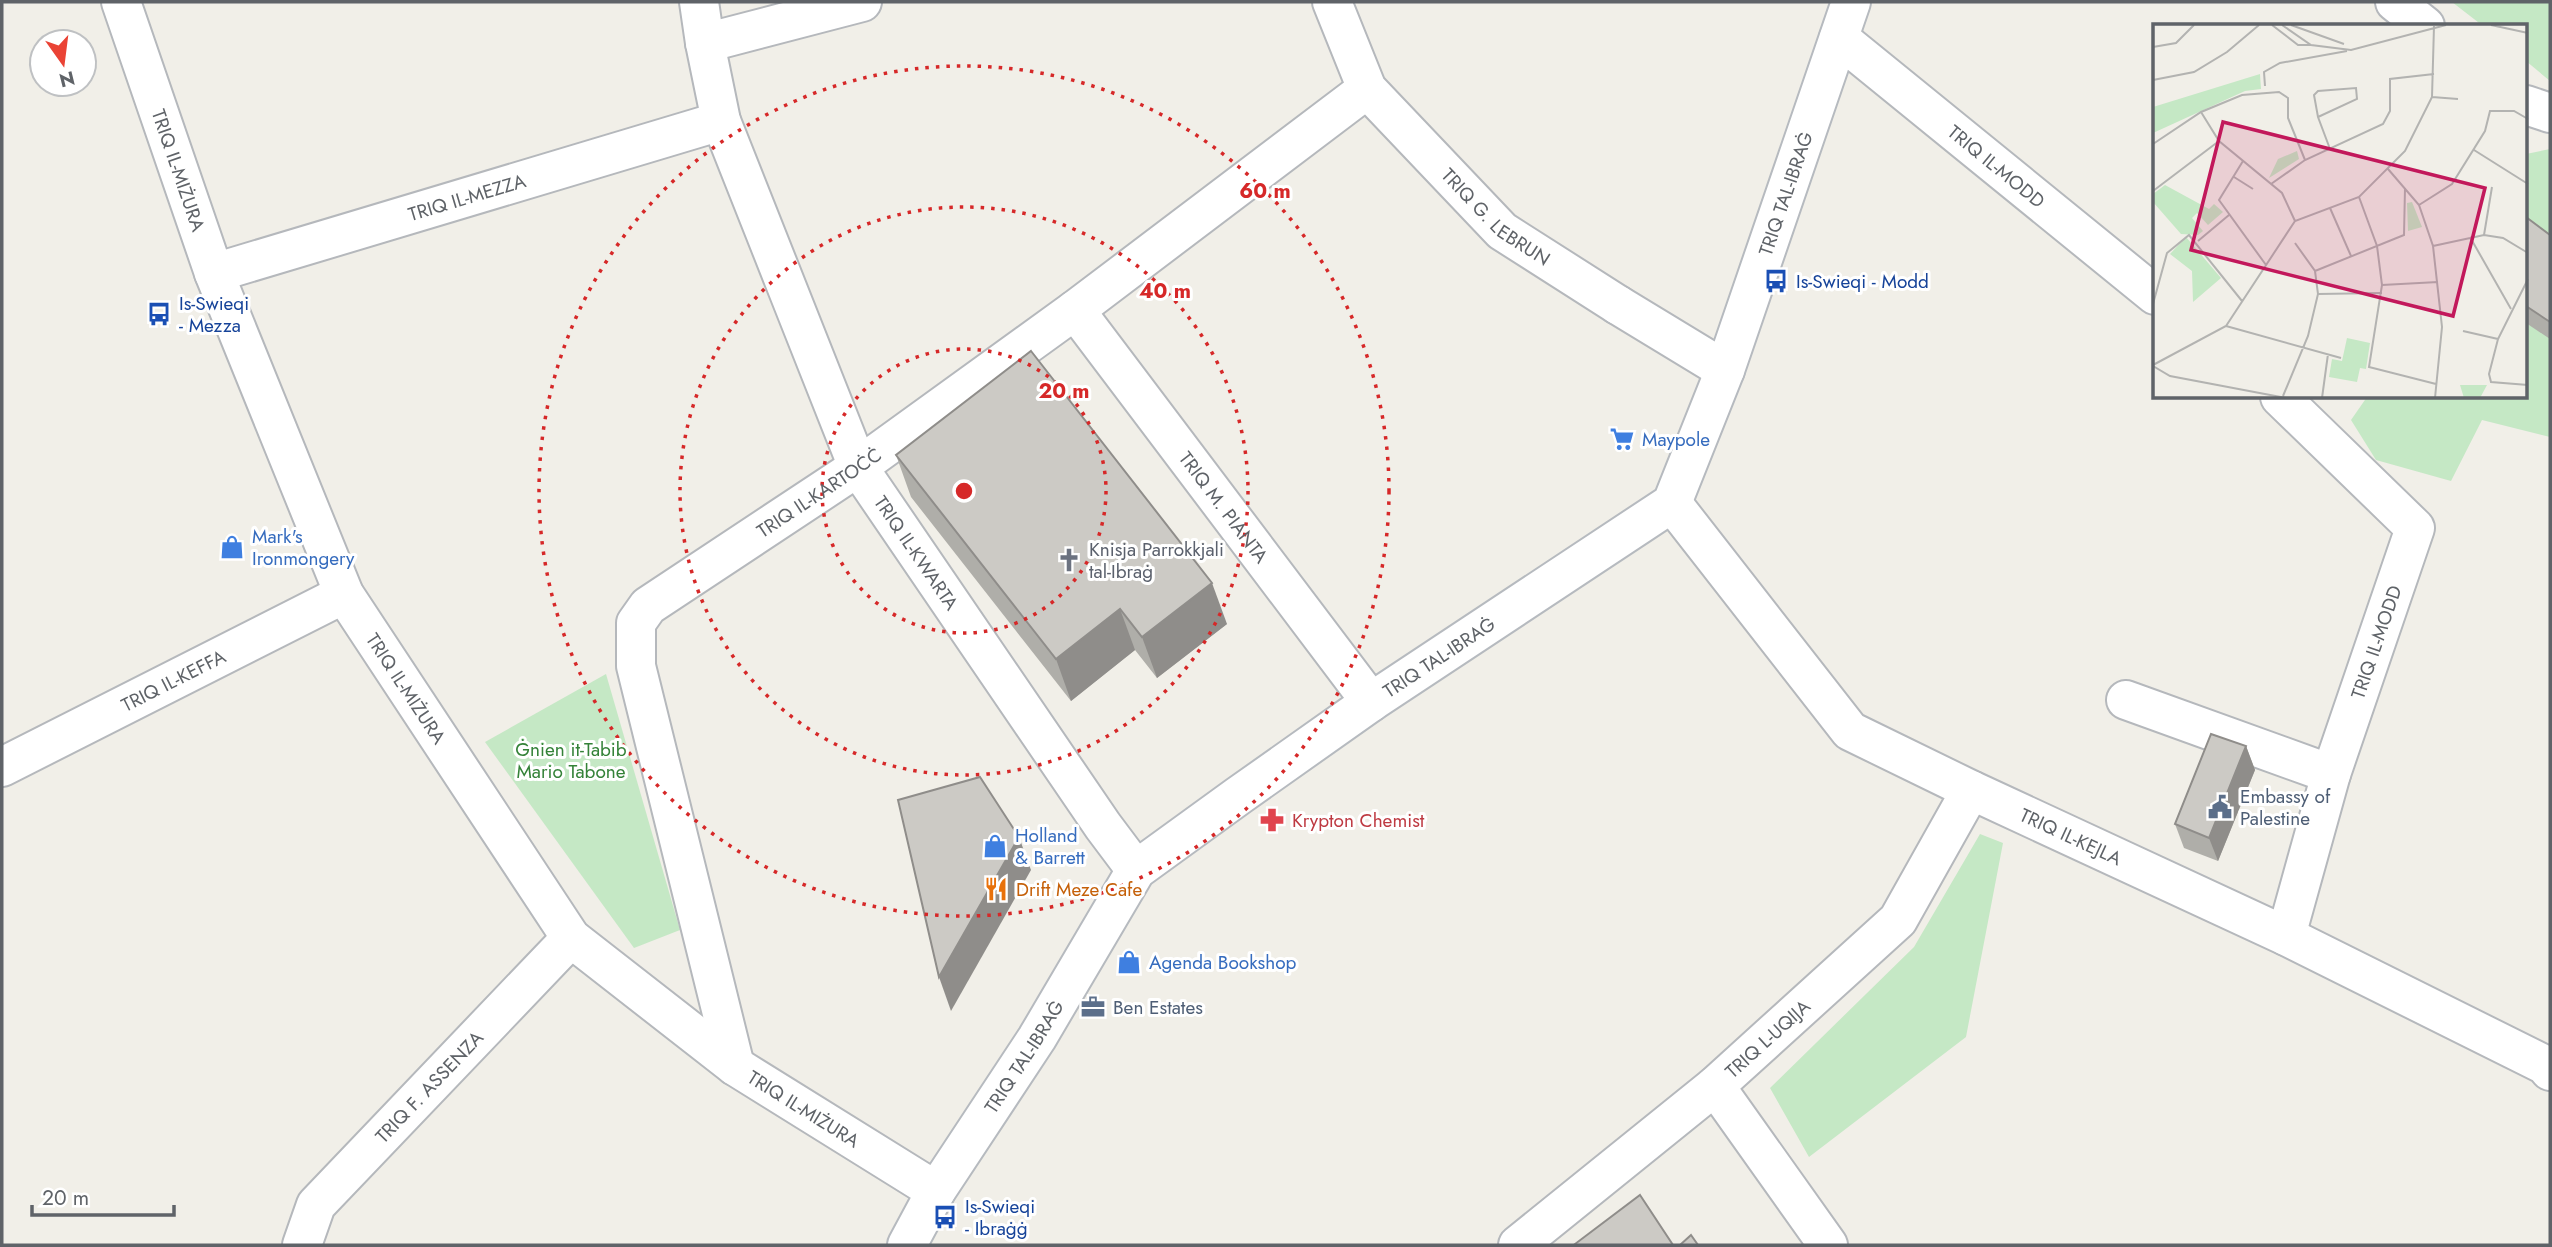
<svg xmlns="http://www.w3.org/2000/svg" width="2552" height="1247" font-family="Jost,sans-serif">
<rect width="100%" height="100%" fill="#f1efe8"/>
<g fill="#c5e8c5">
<path d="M2452,2H2550V81L2526,61V26H2483Z"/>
<path d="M2550,149V249L2526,233V154Z"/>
<path d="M2526,318L2550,337V437L2482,420L2451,481L2376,460L2351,420L2367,397H2526Z"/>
<path d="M606,674L680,930L634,948L485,742Z"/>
<path d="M1980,834L2003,843L1966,1037L1809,1157L1770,1088L1914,947Z"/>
</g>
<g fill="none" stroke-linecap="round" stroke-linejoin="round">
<g stroke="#b5b8bc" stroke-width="42">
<path id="pedestrian" d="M1618,305L1725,370"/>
</g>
<g stroke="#b5b8bc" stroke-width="42">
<g id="minor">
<path id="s1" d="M121,2L214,273L344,594L571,938L735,1066L936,1191"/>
<path id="s2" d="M699,2L705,43L721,121L858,467L1103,826L1136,870"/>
<path id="s3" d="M1332,2L1367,89L1502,231L1618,305"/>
<path d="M2395,2L2425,26"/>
<path id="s4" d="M1839,38L2155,295"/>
<path d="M705,43L862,2"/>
<path d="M2526,105L2550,113"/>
<path id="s5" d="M214,273L721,121"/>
<path id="s6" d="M1075,310L1371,702"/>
<path d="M2280,397L2415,528L2331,774L2286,936"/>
<path id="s7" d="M1672,503L1850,731L1971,790L2286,936L2545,1065L2550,1071"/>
<path d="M2126,700L2331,774"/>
<path id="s8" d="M2,767L344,594"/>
<path id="s9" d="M735,1066L636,666V623L648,606L858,467L1075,310L1367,89"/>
<path d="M1715,1086L1828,1245"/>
<path id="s10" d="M302,1245L316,1205L571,938"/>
<path id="s11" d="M1518,1245L1715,1086L1898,920L1971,790"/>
</g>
</g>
<g stroke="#b6babf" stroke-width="42">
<g id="secondary">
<path id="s12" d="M907,1245L936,1191L1037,1038L1136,870L1238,796L1371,702L1672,503L1725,370L1851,2"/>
</g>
</g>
<use href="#pedestrian" stroke="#fff" stroke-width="38"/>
<use href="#minor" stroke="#fff" stroke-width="38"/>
<use href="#secondary" stroke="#fff" stroke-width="38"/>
</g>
<g fill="#afaea9">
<path d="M2526,217L2550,235V339L2526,323Z"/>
<path d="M896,455L1227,624L1157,678L1135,650L1071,701L911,497Z"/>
<path d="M2246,746L2255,770L2218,861L2184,848L2175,824Z"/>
</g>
<g fill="#8f8d8a">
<path d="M1212,583L1227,624L1157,678L1142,637Z"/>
<path d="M1120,609L1135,650L1071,701L1056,659Z"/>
<path d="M2246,746L2255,770L2218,861L2209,838Z"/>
<path d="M1019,837L1031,870L951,1011L939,977Z"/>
</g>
<g fill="#cccac5" stroke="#8f8d8a" stroke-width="2">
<path d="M2526,217L2550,235V322L2526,306Z"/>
<path d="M1031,351L1212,583L1142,637L1120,609L1056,659L896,455Z"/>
<path d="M2211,734L2246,746L2209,838L2175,824Z"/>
<path d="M980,777L1019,837L939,977L898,800Z"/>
<path d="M1640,1195L1673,1245H1576L1575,1244Z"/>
<path d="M1691,1235L1698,1245H1680Z"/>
</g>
<g fill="none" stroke="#d62828" stroke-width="3.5" stroke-dasharray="3.5 7">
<circle cx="964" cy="491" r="142"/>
<circle cx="964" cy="491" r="284"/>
<circle cx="964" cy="491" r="425"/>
</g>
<defs>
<g id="bus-bare" transform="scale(1.89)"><path d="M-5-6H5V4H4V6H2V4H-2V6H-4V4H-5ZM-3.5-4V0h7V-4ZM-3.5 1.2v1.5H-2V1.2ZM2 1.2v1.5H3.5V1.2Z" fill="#1a4fb4" stroke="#fff" stroke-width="2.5" paint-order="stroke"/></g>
<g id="supermarket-bare" transform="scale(1.89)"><path d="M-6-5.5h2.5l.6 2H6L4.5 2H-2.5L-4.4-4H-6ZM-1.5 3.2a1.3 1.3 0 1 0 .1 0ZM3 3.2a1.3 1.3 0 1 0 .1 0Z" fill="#3f7fe0" stroke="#fff" stroke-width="2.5" paint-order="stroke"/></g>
<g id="shop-bare" transform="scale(1.89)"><path d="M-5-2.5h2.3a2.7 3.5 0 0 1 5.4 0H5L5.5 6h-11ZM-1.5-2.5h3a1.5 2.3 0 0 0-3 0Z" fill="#3f7fe0" stroke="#fff" stroke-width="2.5" paint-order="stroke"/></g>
<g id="church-bare" transform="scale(1.89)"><path d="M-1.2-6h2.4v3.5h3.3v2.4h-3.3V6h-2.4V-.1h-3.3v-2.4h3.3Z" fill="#6b7280" stroke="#fff" stroke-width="2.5" paint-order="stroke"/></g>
<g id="civic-bare" transform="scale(1.89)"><path d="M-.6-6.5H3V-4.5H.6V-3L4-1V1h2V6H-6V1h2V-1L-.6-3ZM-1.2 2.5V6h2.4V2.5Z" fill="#5c6f8a" stroke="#fff" stroke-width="2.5" paint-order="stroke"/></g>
<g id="pharmacy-bare" transform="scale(1.89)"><path d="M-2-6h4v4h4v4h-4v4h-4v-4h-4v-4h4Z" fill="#e0444e" stroke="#fff" stroke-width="2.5" paint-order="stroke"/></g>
<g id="restaurant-bare" transform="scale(1.89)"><path d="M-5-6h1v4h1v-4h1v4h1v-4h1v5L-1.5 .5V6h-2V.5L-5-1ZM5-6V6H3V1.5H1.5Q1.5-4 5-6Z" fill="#e8710a" stroke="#fff" stroke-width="2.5" paint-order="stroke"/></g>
<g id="office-bare" transform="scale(1.89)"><path d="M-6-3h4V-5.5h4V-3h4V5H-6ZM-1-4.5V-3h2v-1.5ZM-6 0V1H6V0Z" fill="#5c6f8a" stroke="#fff" stroke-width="2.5" paint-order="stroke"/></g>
</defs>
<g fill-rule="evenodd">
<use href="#bus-bare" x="1776" y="281"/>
<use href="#bus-bare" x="159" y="314"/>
<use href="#supermarket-bare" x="1622" y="439"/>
<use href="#shop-bare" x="232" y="547"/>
<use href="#church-bare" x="1069" y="560"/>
<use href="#civic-bare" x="2220" y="807"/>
<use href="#pharmacy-bare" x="1272" y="820"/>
<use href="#shop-bare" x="995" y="846"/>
<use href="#restaurant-bare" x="996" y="889"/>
<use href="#shop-bare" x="1129" y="962"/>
<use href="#office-bare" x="1093" y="1007"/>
<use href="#bus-bare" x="945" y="1217"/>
</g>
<g text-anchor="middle" stroke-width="6" stroke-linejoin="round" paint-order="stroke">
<g font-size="19" fill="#5f6368" stroke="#fff">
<text dy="7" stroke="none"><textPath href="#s4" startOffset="203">TRIQ IL-MODD</textPath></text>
<text dy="7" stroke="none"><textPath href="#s1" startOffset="178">TRIQ IL-MIŻURA</textPath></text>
<text dy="7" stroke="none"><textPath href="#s12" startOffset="1419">TRIQ TAL-IBRAĠ</textPath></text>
<text dy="7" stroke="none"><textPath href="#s5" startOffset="264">TRIQ IL-MEZZA</textPath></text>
<text dy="7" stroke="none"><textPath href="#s3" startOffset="276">TRIQ G. LEBRUN</textPath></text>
<text dy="7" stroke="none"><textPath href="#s9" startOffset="681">TRIQ IL-KARTOĊĊ</textPath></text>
<text dy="7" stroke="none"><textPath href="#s6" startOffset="247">TRIQ M. PIANTA</textPath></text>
<text dy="7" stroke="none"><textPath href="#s2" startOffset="597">TRIQ IL-KWARTA</textPath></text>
<text transform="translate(2376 642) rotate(-71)" y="7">TRIQ IL-MODD</text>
<text dy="7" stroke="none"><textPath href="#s12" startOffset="810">TRIQ TAL-IBRAĠ</textPath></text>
<text dy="7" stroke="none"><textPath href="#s8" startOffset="192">TRIQ IL-KEFFA</textPath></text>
<text dy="7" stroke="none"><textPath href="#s1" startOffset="746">TRIQ IL-MIŻURA</textPath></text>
<text dy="7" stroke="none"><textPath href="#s7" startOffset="534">TRIQ IL-KEJLA</textPath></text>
<text dy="7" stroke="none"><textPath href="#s11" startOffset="324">TRIQ L-UQIJA</textPath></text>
<text dy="7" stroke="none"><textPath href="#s12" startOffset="222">TRIQ TAL-IBRAĠ</textPath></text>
<text dy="7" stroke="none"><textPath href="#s10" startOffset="206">TRIQ F. ASSENZA</textPath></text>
<text dy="7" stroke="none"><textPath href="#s1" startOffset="1334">TRIQ IL-MIŻURA</textPath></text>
</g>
<g font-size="19" fill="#164399" stroke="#fff" text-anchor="start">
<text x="1796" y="288">Is-Swieqi - Modd</text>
<text x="179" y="310">Is-Swieqi<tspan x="179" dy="22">- Mezza</tspan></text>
<text x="965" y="1213">Is-Swieqi<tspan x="965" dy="22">- Ibraġġ</tspan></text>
</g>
<g font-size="19" fill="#366cbe" stroke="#fff" text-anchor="start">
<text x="1642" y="446">Maypole</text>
<text x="252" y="543">Mark's<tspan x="252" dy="22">Ironmongery</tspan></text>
<text x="1015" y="842">Holland<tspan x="1015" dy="22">&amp; Barrett</tspan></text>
<text x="1149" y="969">Agenda Bookshop</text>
</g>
<g font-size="19" fill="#5b616d" stroke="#fff" text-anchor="start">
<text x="1089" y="556">Knisja Parrokkjali<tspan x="1089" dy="22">tal-Ibraġ</tspan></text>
</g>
<g font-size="19" fill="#348238" stroke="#fff">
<text x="571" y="756">Ġnien it-Tabib<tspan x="571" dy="22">Mario Tabone</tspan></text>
</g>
<g font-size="19" fill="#4e5e75" stroke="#fff" text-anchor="start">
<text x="2240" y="803">Embassy of<tspan x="2240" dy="22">Palestine</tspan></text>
<text x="1113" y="1014">Ben Estates</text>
</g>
<g font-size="19" fill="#be3a42" stroke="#fff" text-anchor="start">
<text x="1292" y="827">Krypton Chemist</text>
</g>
<g font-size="19" fill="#c56008" stroke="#fff" text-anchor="start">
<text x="1016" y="896">Drift Meze Cafe</text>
</g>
</g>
<g transform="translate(2153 24)">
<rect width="374" height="374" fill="#f1efe8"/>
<path d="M107,50L108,65L92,67L0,109V83ZM144,127L146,135L116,154L125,135ZM12,161L56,185L61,180L70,188L55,201L44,189L39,194L50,207L45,211L28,210L0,178V170ZM259,178L269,203L255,207L254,179ZM33,213L68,254L40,278L39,247L17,230ZM194,314L217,319L213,345L207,344L204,358L176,353L179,335L189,337ZM307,361H334L327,374H311Z" fill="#c5e8c5"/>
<path fill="none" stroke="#b3b3b1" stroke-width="2" d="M119,1L145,21H158M129,1L158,21L198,26L293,1M138,1L191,20M338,1L375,9M0,23L23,19L41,1M0,56L41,48L74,28L106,1M112,62L111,48L127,39L194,27M279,73L305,75M48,88L66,117L129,169L142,197M165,93L204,75L203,64L165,67L161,71L165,93L177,125M0,120L48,88L89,71L126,68L135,74V94L152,136M321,126L375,160M90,137L66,176L113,241M235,145L266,181L280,222L289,303L282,374M81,153L100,165M118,160L152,136L230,100L237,87V55L281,50M0,167L66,117M206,173L224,222L229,261L216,343L283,360M266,181L299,160L332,107L337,87H361L375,95M177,184L198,232M331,211L339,163M317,213L358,285M45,217L76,191M280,222L331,211L350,214L375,229M162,247L251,211L252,164M375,255L345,315L336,350L338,358L375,361M229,261L285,258M165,270L229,269M0,280L14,229L36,211L89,277M73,302L188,334M310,307L345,315M0,341L73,302L142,197L206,173L252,127L279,73L281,2M0,342L17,352L133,374M130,372L155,312L165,270L162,247L142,219M169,374L175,330"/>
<path fill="#c2185b" fill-opacity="0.15" stroke="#c2185b" stroke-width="3.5" d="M70,98L332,164L300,292L38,226Z"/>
<rect width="374" height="374" fill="none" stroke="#5f6368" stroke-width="3.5"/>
</g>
<circle cx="964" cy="491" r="10" fill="#d62828" stroke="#fff" stroke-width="3.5"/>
<g font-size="21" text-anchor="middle" font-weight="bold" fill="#d62828" stroke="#fff" stroke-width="6" stroke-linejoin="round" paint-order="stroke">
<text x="1265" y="198">60 m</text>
<text x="1165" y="298">40 m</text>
<text x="1064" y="398">20 m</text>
</g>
<rect width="2552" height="1247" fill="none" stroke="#5f6368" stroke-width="7"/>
<g transform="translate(63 63) rotate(166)"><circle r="33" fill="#ffffff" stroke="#bfc1c3" stroke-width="2"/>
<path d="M0-5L12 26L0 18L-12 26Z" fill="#ea4335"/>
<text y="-10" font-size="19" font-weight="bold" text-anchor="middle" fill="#5f6368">N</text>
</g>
<path d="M32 1205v10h142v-10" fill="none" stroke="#5f6368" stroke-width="3.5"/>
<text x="42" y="1205" font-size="21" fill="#5f6368" stroke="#ffffff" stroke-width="5" paint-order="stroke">20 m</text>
</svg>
